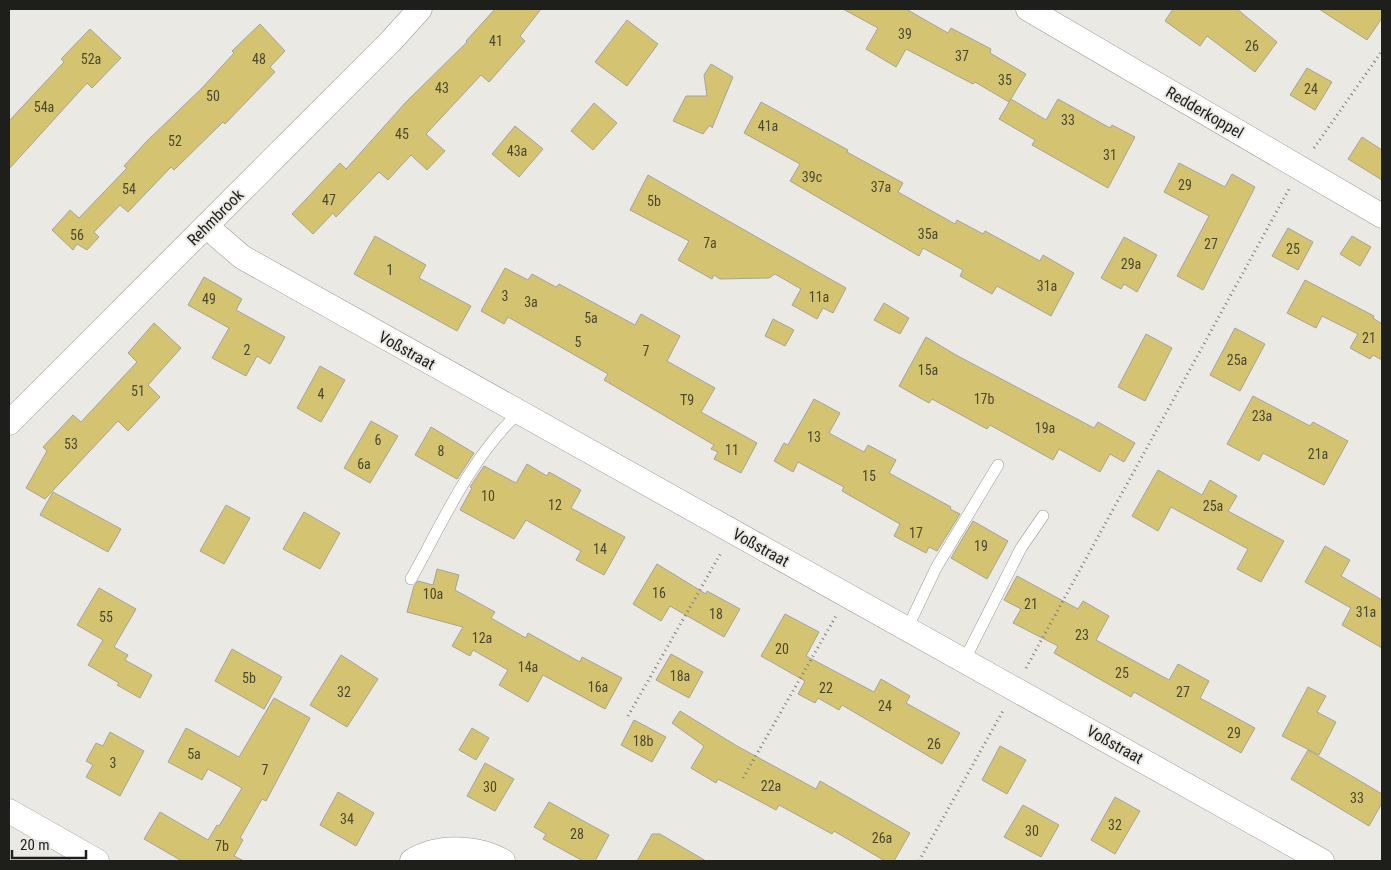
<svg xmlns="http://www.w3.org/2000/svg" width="1391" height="870" font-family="'Roboto Condensed',sans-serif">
<rect width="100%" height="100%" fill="#ebe9e3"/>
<g fill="#d4c471" stroke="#a4a39c">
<path d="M495,9H541L520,36L525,41L489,82L481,75L426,134L445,151L427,170L411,155L388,180L379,172L336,217L333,213L313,234L292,214L340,163L346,169L406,102L467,42L466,41Z"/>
<path d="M843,9H906L948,33L951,28L991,49L990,53L1026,74L1009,102L975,82L973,84L906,49L896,67L866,49L878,28Z"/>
<path d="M1173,9H1237L1277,42L1255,72L1207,36L1200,46L1165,21Z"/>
<path d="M1319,9H1382V18L1367,40Z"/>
<path d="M627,20L658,44L627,86L595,62Z"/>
<path d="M260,24L285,51L270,67L275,72L225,124L223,122L174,170L171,167L128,212L120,205L94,232L99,237L87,250L77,244L73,250L52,230L70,210L79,218L127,168L124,166L147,141L202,88L234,53L232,51Z"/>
<path d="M90,29L121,58L92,88L87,83L9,169V121L64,62L61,59Z"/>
<path d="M711,64L733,77L712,128V126H709L703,134L673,121L686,96H707L704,75Z"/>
<path d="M1307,68L1332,82L1315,110L1290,95Z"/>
<path d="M1011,99L1046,120L1058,99L1110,128L1112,125L1135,137L1108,188L1032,145L1035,140L999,119Z"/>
<path d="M761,102L848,150L847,152L903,183L898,192L955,224L957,220L983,234L985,231L1040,261L1043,255L1074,273L1051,316L997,286L992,294L960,276L963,270L923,248L919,256L790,181L800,164L744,133Z"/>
<path d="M594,103L617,123L593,150L571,131Z"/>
<path d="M515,126L543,149L519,177L492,154Z"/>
<path d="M1362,137L1382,150V180L1348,159Z"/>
<path d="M1179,163L1225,187L1232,174L1255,187L1203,290L1177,276L1209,216L1164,192Z"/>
<path d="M648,175L846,288L833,313L823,308L817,319L792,305L801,289L775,274L769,278L720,279L714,275L712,279L678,260L689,241L630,210Z"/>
<path d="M1288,228L1313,242L1298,270L1272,256Z"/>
<path d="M375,236L426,265L419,278L471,306L457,331L354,274Z"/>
<path d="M1352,236L1371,247L1360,266L1340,254Z"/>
<path d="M1124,237L1157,255L1137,292L1124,284L1121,289L1101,278Z"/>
<path d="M505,268L528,280L532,274L556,287L559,284L635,325L641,314L680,336L667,361L715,388L701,412L757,443L741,473L714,459L718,452L711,449L714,445L604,380L608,374L508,317L504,324L481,311Z"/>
<path d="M204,277L242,299L236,310L285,337L270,364L257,356L246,376L212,358L229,328L188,305Z"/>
<path d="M1305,280L1374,316L1373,318L1382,324V360L1373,355L1370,359L1350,348L1358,334L1322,316L1316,328L1287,313Z"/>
<path d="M884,303L909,318L900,334L874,320Z"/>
<path d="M773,319L794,330L785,346L765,336Z"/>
<path d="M154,323L181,348L148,385L160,397L128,431L118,421L45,499L26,488L47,451L43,447L73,415L81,422L137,362L128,353Z"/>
<path d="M1235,328L1265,344L1240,391L1210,375Z"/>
<path d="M1146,334L1172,348L1145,401L1118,387Z"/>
<path d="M926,337L956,355L1094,428L1098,422L1135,443L1124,462L1110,454L1100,472L1059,449L1053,460L990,425L987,429L932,399L929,403L899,386Z"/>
<path d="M320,366L345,380L321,422L297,408Z"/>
<path d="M1253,396L1310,426L1313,422L1348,441L1324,485L1263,453L1259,461L1227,444Z"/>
<path d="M814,399L840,413L829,433L864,452L868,445L896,460L889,473L951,507L950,509L960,514L937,551L929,547L926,553L894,536L900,524L842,491L844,487L798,462L793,472L774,461L784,443L788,445Z"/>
<path d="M371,421L398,436L370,483L344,468Z"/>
<path d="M431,427L474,453L457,479L415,455Z"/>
<path d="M527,464L547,476L549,472L581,490L571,508L625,537L604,575L576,560L581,551L526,520L514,539L460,510L472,488L470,487L484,466L516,483Z"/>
<path d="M1158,470L1202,495L1210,480L1237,496L1228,511L1284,541L1261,582L1237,569L1248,549L1171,507L1158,531L1132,516Z"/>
<path d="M53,492L121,529L108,552L40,515Z"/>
<path d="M226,505L250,518L224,564L200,551Z"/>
<path d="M304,512L340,533L320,569L283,549Z"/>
<path d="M973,521L1008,541L987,579L951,558Z"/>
<path d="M1325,546L1350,560L1341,576L1382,600V648L1342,625L1351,608L1305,582Z"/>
<path d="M657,564L706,594L707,591L740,609L724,637L670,606L661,621L633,604Z"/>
<path d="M437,569L459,575L455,590L495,612L491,618L526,638L528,633L580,662L582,657L622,678L605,709L543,675L528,702L499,685L508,670L473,650L470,656L452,646L463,627L407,612L414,586L418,581L433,585Z"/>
<path d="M1017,576L1078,609L1083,601L1109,616L1096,640L1169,680L1178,664L1209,681L1200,698L1255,728L1241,753L1134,692L1131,697L1054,653L1058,646L1013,623L1021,609L1004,600Z"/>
<path d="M99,588L136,609L114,647L128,655L125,660L152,675L140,698L117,685L119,683L88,665L103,640L77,625Z"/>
<path d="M785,614L819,632L806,656L874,692L881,679L910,696L906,703L960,733L942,764L842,705L839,710L818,698L815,703L798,694L805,681L761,656Z"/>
<path d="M232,649L282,677L264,709L215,681Z"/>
<path d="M671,654L703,672L689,698L656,680Z"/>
<path d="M341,655L378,679L347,727L310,705Z"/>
<path d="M1308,687L1326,696L1317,712L1336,722L1319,755L1282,736Z"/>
<path d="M274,698L310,718L266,801L262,799L240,838L243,840L234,856L244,861H182L144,839L160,812L208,840L217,825L219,826L242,788L208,769L202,780L168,762L186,728L239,757Z"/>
<path d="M680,711L737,746L816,789L820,781L910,833L894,861H885L834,831L832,834L779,805L776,810L718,779L716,783L691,768L704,746L672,723Z"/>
<path d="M634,720L666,737L652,762L621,745Z"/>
<path d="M472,728L489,738L476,760L459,750Z"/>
<path d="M110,732L144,751L120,796L86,777L93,765L86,761L96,743L103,746Z"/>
<path d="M1000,746L1026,760L1007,794L982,780Z"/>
<path d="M1308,750L1382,794V803L1369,826L1291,779Z"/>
<path d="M485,763L514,779L495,811L467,796Z"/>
<path d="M338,792L374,813L356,846L320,825Z"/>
<path d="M1115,797L1140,811L1115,854L1091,840Z"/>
<path d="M549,802L609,835L595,861H583L543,839L546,834L534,827Z"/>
<path d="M1023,805L1059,825L1041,857L1004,837Z"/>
<path d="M652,834H660L706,861H637Z"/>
</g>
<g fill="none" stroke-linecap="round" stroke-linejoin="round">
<g stroke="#9b9a93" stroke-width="12">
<g id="lane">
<path d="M411,579C445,518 468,462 519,412"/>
<path d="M907,629L936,568L998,465"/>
<path d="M964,661L1021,548L1043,516"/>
</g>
</g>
<g stroke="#9b9a93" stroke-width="25">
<g id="street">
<path d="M1028,9L1382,216"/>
<path d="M206,226L242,257L1322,861"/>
<path d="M9,423L391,41L420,9"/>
<path d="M9,811L97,861"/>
<path d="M412,861C438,845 477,846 503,861"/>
</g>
</g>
<g stroke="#7e7d79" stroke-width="3" stroke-dasharray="1 4" stroke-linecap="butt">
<path d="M1314,148L1382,51"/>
<path d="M1026,668L1289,189"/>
<path d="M628,716L722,551"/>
<path d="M743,778L836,616"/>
<path d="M919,861L1004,709"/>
</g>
<use href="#lane" stroke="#fff" stroke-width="11"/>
<use href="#street" stroke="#fff" stroke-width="24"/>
</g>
<g text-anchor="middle" stroke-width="4" stroke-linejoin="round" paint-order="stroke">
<g font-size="14" fill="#4c4830">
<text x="905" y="39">39</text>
<text x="496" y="46">41</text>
<text x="1252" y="51">26</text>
<text x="962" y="61">37</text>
<text x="91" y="64">52a</text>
<text x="259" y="64">48</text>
<text x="1005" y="85">35</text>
<text x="442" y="93">43</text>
<text x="1311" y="94">24</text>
<text x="213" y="101">50</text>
<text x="44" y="112">54a</text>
<text x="1068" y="125">33</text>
<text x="768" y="131">41a</text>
<text x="402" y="139">45</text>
<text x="175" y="146">52</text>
<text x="517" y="156">43a</text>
<text x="1110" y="160">31</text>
<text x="812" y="182">39c</text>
<text x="1185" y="190">29</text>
<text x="881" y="192">37a</text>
<text x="129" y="194">54</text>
<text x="329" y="205">47</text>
<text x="654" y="206">5b</text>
<text x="928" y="239">35a</text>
<text x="77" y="240">56</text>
<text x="710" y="248">7a</text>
<text x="1211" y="249">27</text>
<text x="1293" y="254">25</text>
<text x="1131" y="269">29a</text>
<text x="390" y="275">1</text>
<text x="1047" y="291">31a</text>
<text x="505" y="301">3</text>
<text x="819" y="302">11a</text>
<text x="209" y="304">49</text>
<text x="531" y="307">3a</text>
<text x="591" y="323">5a</text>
<text x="1369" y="343">21</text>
<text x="578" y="347">5</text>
<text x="247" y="355">2</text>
<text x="646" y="356">7</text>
<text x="1237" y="365">25a</text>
<text x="928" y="375">15a</text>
<text x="138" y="396">51</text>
<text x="321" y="399">4</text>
<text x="984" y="404">17b</text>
<text x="687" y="405">T9</text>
<text x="1262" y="421">23a</text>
<text x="1045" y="433">19a</text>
<text x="814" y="442">13</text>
<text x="378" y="445">6</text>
<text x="71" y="449">53</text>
<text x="732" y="455">11</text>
<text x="441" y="456">8</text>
<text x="1318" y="459">21a</text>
<text x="364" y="469">6a</text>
<text x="869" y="481">15</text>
<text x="488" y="501">10</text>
<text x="555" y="510">12</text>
<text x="1213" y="511">25a</text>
<text x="916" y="538">17</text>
<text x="981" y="551">19</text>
<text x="600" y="554">14</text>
<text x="659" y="598">16</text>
<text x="433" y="599">10a</text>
<text x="1031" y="609">21</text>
<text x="1366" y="617">31a</text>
<text x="716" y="619">18</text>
<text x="106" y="622">55</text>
<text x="1082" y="640">23</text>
<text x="482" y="643">12a</text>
<text x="782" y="654">20</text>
<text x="528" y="672">14a</text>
<text x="1122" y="678">25</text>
<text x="680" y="681">18a</text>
<text x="249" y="683">5b</text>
<text x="598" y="692">16a</text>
<text x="826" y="693">22</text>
<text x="344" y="697">32</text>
<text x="1183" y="697">27</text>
<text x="885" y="711">24</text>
<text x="1234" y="738">29</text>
<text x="643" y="746">18b</text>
<text x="934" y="749">26</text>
<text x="194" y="759">5a</text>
<text x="113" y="768">3</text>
<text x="265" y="775">7</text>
<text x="771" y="791">22a</text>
<text x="490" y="792">30</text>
<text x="1357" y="803">33</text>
<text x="347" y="824">34</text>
<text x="1115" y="830">32</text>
<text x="1032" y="836">30</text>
<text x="577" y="839">28</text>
<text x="882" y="843">26a</text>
<text x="222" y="851">7b</text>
</g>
<g font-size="16" fill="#1e1e1b" stroke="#ebe9e3">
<text transform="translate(1205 112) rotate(30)" y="6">Redderkoppel</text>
<text transform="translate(215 217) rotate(-45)" y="6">Rehmbrook</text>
<text transform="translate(407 350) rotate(29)" y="6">Voßstraat</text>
<text transform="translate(761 547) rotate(29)" y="6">Voßstraat</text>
<text transform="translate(1115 744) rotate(29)" y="6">Voßstraat</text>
</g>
</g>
<rect width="1391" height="870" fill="none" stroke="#1e1e1b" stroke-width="20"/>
<path d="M12 850v8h74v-8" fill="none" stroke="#1e1e1b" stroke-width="2.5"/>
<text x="20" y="850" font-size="15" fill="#1e1e1b" stroke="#ebe9e3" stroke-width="4" paint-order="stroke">20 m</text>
</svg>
